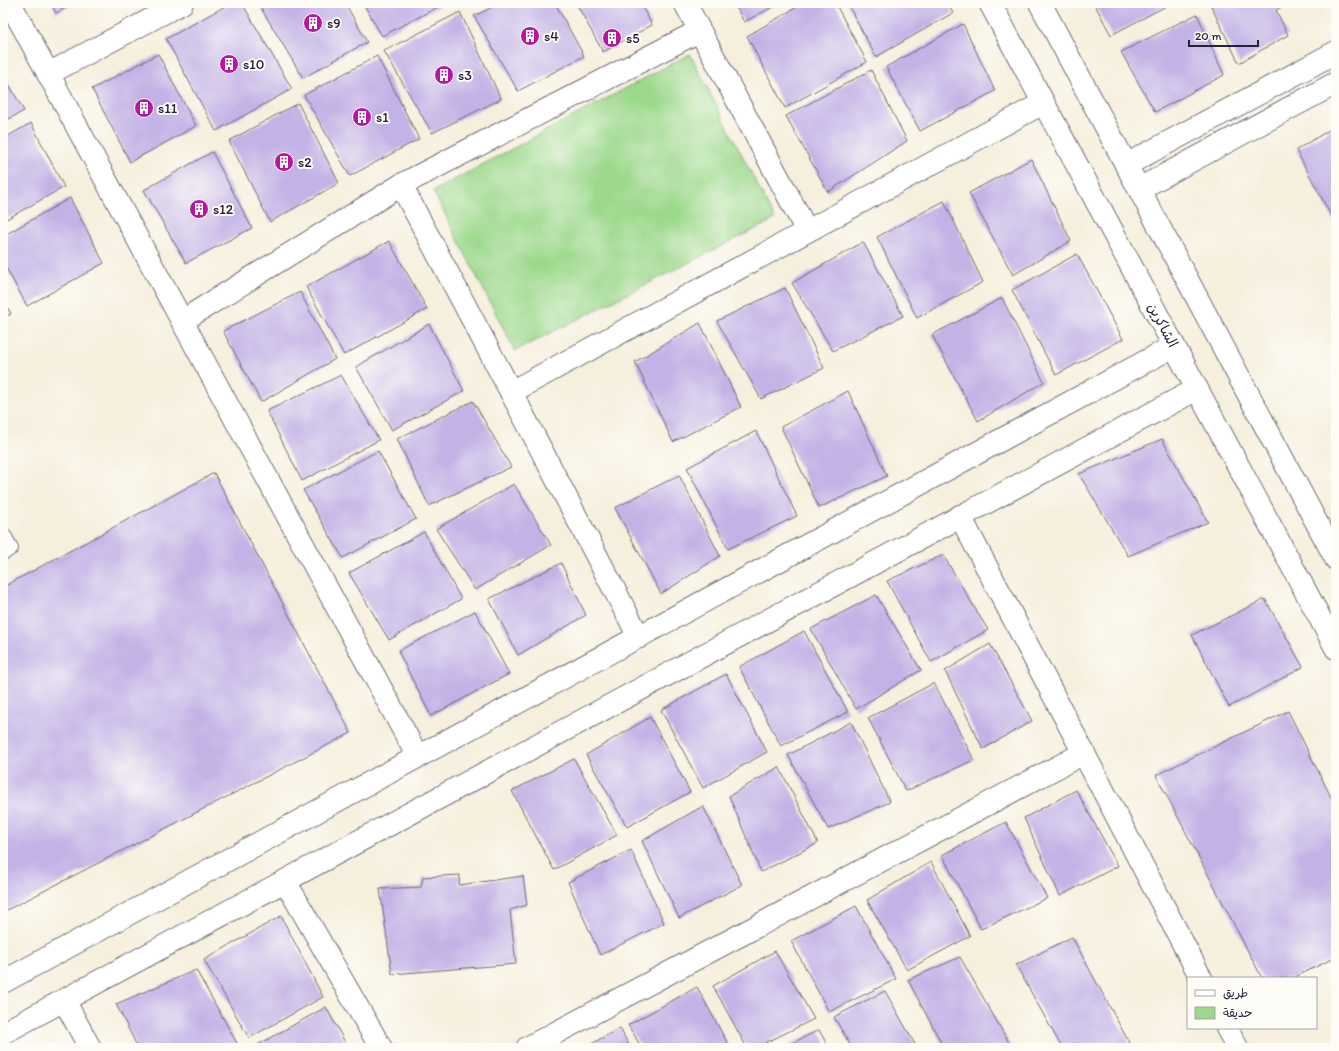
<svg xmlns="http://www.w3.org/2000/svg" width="1339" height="1051" font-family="Itim,'Playpen Sans Arabic',sans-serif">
<rect width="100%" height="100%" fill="#fdfcf7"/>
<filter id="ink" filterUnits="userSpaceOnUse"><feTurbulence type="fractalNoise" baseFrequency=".025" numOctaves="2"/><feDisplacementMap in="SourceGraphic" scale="8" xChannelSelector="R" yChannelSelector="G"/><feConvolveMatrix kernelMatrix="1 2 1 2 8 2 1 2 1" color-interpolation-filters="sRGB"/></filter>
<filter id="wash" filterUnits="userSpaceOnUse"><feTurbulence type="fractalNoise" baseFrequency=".012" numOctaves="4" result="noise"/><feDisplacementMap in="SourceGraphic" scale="16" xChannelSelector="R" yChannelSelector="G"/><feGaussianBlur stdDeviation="0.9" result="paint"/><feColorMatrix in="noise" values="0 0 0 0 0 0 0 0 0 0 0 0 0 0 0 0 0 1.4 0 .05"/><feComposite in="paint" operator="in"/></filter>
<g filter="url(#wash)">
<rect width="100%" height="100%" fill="#f6efdd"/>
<path fill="#9dd98d" stroke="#607e64" d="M690,54L775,219L515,351L433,191Z"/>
<g id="blocks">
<g fill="#c3b2e6">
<path d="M51,3H76L56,13Z"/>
<path d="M231,3H242L292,89L216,131L166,39Z"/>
<path d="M258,3H345L367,42L303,78Z"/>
<path d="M363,3H446L382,36Z"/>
<path d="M501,3H555L584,56L518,91L474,16Z"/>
<path d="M576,3H640L652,25L603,52Z"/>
<path d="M734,3H780L744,22Z"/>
<path d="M804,3H835L867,62L785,108L747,36Z"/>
<path d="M847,3H947L953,13L876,57Z"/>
<path d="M1094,3H1172L1111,35Z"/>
<path d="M1217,3H1289L1276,10L1288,35L1239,63L1211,6Z"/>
<path d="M460,12L501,99L432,133L384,51Z"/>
<path d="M1197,14L1224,75L1155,112L1121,52Z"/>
<path d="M963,24L995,91L920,131L886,67Z"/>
<path d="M158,54L196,126L130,162L92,89Z"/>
<path d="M377,56L419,139L350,176L304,95Z"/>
<path d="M871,70L907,141L828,192L786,116Z"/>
<path d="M3,74L24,111L3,122Z"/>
<path d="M298,103L339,183L270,222L229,141Z"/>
<path d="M31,123L64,187L3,221V139Z"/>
<path d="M1336,126V225L1296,150Z"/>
<path d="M212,152L252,228L186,263L144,190Z"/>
<path d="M1031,159L1071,241L1013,275L969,193Z"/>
<path d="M70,198L104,263L27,306L3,262V236Z"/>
<path d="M944,201L983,282L917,318L877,237Z"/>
<path d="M389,241L427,309L344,355L306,287Z"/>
<path d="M863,242L903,316L833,351L792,283Z"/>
<path d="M1077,254L1123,339L1056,375L1012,290Z"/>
<path d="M785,288L824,368L761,399L717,321Z"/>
<path d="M300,292L335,359L261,402L223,331Z"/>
<path d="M1002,298L1044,382L978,421L932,335Z"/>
<path d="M3,299L11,314L3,318Z"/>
<path d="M700,323L741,407L673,442L635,362Z"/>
<path d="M429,324L464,391L392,430L356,367Z"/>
<path d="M341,375L379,440L302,481L267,411Z"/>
<path d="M848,391L887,476L819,508L781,427Z"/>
<path d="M473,401L511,467L429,506L397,439Z"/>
<path d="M756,431L797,516L728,549L687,468Z"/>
<path d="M1162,439L1208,522L1128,556L1079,474Z"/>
<path d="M378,451L416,519L343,558L303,490Z"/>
<path d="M214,473L351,733L3,912V587Z"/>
<path d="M679,475L720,556L661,594L615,508Z"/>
<path d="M514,484L551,545L475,590L436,529Z"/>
<path d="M424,532L461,599L389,640L349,573Z"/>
<path d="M943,555L988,630L931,662L887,581Z"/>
<path d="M561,563L586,615L518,655L489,599Z"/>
<path d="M876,595L921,670L856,709L811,629Z"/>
<path d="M1265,599L1303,667L1229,707L1192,635Z"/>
<path d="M475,611L509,674L431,716L398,651Z"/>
<path d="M804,631L848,712L781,746L739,667Z"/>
<path d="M990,644L1032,721L983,749L945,671Z"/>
<path d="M726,674L767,752L703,788L661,710Z"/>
<path d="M934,683L974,760L906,791L868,718Z"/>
<path d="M1288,711L1336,807V957L1293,978H1262L1156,775Z"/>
<path d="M650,717L690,792L627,827L586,755Z"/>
<path d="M851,722L890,802L828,829L788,755Z"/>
<path d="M574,759L617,835L554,870L512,791Z"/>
<path d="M779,767L818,843L761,872L729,796Z"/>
<path d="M1076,790L1118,866L1060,896L1024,818Z"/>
<path d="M703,806L742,885L679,918L642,841Z"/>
<path d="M1006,822L1047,898L981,929L942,855Z"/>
<path d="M631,850L664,923L600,955L568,882Z"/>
<path d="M931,862L970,936L907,970L867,900Z"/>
<path d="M460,875L459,885L523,876L527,905L510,910L516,964L392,974L380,889L421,887L423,877Z"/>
<path d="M856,906L896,979L829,1012L791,941Z"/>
<path d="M281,916L323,997L249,1038L204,960Z"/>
<path d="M1072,937L1132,1048H1062L1016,965Z"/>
<path d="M775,951L814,1019L755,1048H747L713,986Z"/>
<path d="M960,957L1012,1048H944L908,980Z"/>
<path d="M196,970L238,1045L232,1048H138L116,1004Z"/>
<path d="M697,987L730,1048H642L628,1025Z"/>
<path d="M885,991L917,1048H852L834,1017Z"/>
<path d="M326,1007L348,1048H252Z"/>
<path d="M620,1028L630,1048H584Z"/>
<path d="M819,1030L829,1048H782Z"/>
</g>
</g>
</g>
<g filter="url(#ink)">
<use href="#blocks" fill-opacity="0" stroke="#6c6a74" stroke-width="1"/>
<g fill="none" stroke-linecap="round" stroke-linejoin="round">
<g stroke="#6c6a74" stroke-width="16">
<path id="service" d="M3,534L11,548L3,553"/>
</g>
<g stroke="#6c6a74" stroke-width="24">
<g id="minor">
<path d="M10,3L418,757"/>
<path d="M685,3L807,231"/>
<path d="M48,74L182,3"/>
<path d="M1126,165L1336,52"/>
<path d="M401,185L511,392L639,637"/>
<path d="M1139,189L1336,83"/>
<path d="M182,321L401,185L699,31"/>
<path d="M511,392L1043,103"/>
<path d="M960,516L1201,978"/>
<path d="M285,881L381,1048"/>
<path d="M3,982L1174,346"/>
<path d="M64,1000L90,1048"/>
<path d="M1227,1028L1237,1048"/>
<path d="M3,1033L1197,389"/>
<path d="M527,1048L1084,753"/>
</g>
</g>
<g stroke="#6c6a74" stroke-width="24">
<g id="tertiary">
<path d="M990,3L1336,648"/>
<path d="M1040,3L1336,559"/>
</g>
</g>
<use href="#service" stroke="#fff" stroke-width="14"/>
<use href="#minor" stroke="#fff" stroke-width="22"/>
<use href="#tertiary" stroke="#fff" stroke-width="22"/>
</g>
</g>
<defs>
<g id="building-disc" transform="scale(1)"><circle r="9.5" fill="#b5179e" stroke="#fdfcf7"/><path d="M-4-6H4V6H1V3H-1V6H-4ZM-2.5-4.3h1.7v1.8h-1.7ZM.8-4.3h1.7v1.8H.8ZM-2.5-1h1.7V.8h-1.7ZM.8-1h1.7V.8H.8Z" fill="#fff"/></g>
</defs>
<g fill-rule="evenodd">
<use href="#building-disc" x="313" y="23"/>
<use href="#building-disc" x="530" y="36"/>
<use href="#building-disc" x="612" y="38"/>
<use href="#building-disc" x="229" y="64"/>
<use href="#building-disc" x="444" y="75"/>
<use href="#building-disc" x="144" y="108"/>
<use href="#building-disc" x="362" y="117"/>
<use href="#building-disc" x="284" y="162"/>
<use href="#building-disc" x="199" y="209"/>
</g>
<g text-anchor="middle" stroke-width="4" stroke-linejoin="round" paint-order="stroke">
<g font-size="14" fill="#22223b" stroke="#fdfcf7" text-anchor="start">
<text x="327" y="28">s9</text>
<text x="544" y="41">s4</text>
<text x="626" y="43">s5</text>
<text x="243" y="69">s10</text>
<text x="458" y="80">s3</text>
<text x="158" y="113">s11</text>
<text x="376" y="122">s1</text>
<text x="298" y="167">s2</text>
<text x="213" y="214">s12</text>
</g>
<g font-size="14" fill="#22223b" stroke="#fdfcf7">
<text transform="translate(1163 325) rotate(62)" y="5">الشاكرين</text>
</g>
</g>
<rect width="1339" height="1051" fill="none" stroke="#fdfcf7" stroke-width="16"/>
<rect x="1187" y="977" width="130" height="52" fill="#fdfcf7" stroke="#a5a5ac"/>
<rect x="1195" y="990" width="20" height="6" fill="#ffffff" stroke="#a5a5ac"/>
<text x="1223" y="997" font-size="12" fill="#22223b">طريق</text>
<rect x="1195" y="1007" width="20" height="12" fill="#9dd98d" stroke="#a5a5ac"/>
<text x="1223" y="1017" font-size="12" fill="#22223b">حديقة</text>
<path d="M1189 40v6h69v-6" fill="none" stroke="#22223b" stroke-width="2"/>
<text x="1195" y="40" font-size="12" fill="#22223b" stroke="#fdfcf7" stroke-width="3" paint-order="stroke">20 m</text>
</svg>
